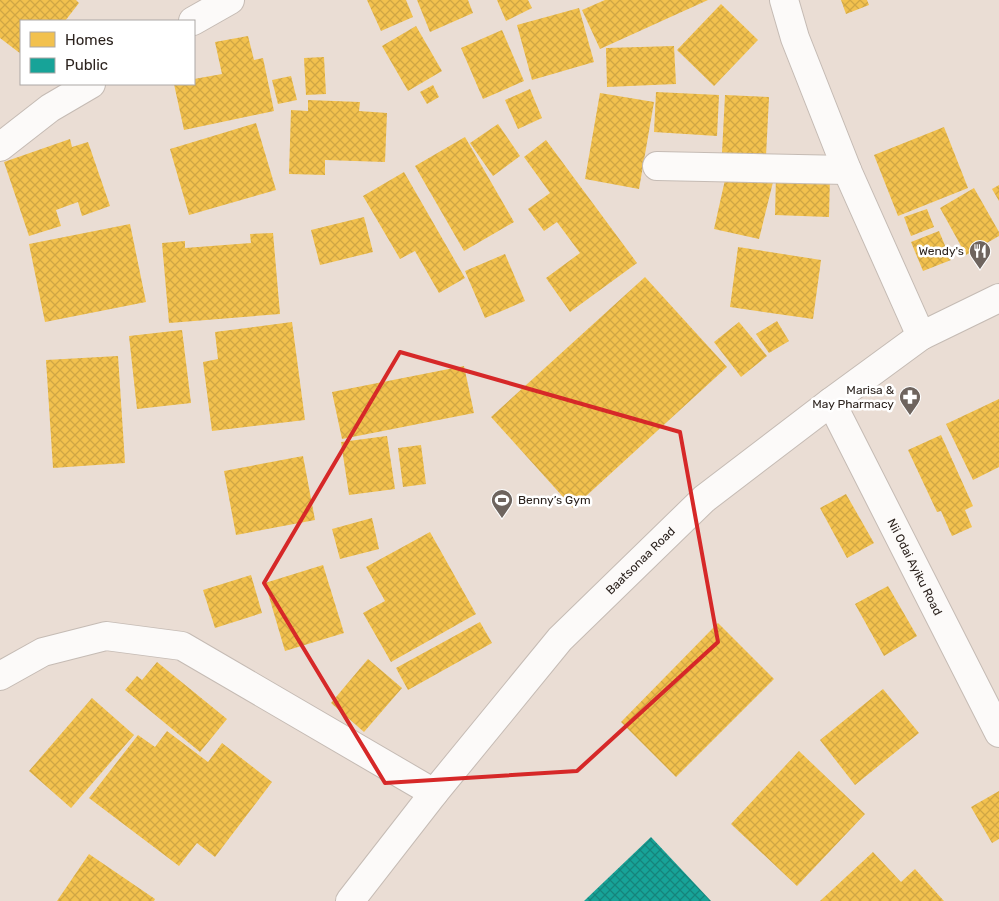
<svg xmlns="http://www.w3.org/2000/svg" width="999" height="901" font-family="Rubik,sans-serif">
<defs>
<pattern id="homes-cross-hatch" width="8" height="8" patternUnits="userSpaceOnUse" patternTransform="scale(1.25)"><rect width="8" height="8" fill="#f2c14e"/><path d="M0 0l8 8M0 8l8-8" fill="none" stroke="#d0a644"/></pattern>
<pattern id="public-cross-hatch" width="8" height="8" patternUnits="userSpaceOnUse" patternTransform="scale(1.25)"><rect width="8" height="8" fill="#17a398"/><path d="M0 0l8 8M0 8l8-8" fill="none" stroke="#15847b"/></pattern>
</defs>
<rect width="100%" height="100%" fill="#eaddd4"/>
<g fill="url(#homes-cross-hatch)">
<path d="M0,0H76L79,3L65,21H21V54L0,38Z"/>
<path d="M367,0H406L413,17L381,31Z"/>
<path d="M417,0H468L473,13L430,32Z"/>
<path d="M497,0H528L532,8L506,21Z"/>
<path d="M605,0H708L600,49L582,10Z"/>
<path d="M841,0H867L869,5L846,14Z"/>
<path d="M721,4L758,40L714,86L677,50Z"/>
<path d="M579,8L594,62L532,80L517,25Z"/>
<path d="M416,26L442,71L408,91L382,46Z"/>
<path d="M502,30L524,81L483,99L461,48Z"/>
<path d="M248,36L254,60L263,58L274,111L184,130L174,84H194V79L222,74L215,42Z"/>
<path d="M674,46L676,84L607,87L606,48Z"/>
<path d="M324,57L326,94L306,95L304,58Z"/>
<path d="M291,76L297,100L278,104L272,80Z"/>
<path d="M433,85L439,97L427,104L420,92Z"/>
<path d="M530,89L542,118L518,129L505,100Z"/>
<path d="M656,92L719,95L717,136L654,132Z"/>
<path d="M600,93L654,102L639,189L585,179Z"/>
<path d="M725,95L769,97L766,156L722,153Z"/>
<path d="M308,100L360,102L359,111L387,113L385,162L325,160V175L289,174L291,110L308,111Z"/>
<path d="M256,123L276,190L189,215L170,149Z"/>
<path d="M498,124L520,156L493,176L470,143Z"/>
<path d="M944,127L968,188L898,216L874,155Z"/>
<path d="M465,137L514,222L464,251L415,166Z"/>
<path d="M70,139L72,147L88,142L110,206L82,216L78,202L56,210L61,226L29,236L4,162Z"/>
<path d="M546,140L637,263L570,312L546,278L580,253L557,222L544,231L528,209L550,193L524,157Z"/>
<path d="M727,171L773,182L759,239L714,229Z"/>
<path d="M404,172L465,278L439,293L415,251L400,259L363,196Z"/>
<path d="M776,175L830,176L829,217L775,215Z"/>
<path d="M999,185V201L992,189Z"/>
<path d="M974,188L999,232V236L966,255L940,208Z"/>
<path d="M927,209L934,227L911,236L904,217Z"/>
<path d="M364,217L373,252L320,265L311,230Z"/>
<path d="M130,224L146,302L45,322L29,244Z"/>
<path d="M939,231L951,260L923,271L911,242Z"/>
<path d="M273,233L280,314L169,323L162,243L185,241V248L251,243L250,234Z"/>
<path d="M738,247L821,260L813,319L730,307Z"/>
<path d="M505,254L525,301L485,318L465,271Z"/>
<path d="M645,277L727,367L573,508L491,417Z"/>
<path d="M777,321L789,341L769,353L756,334Z"/>
<path d="M292,322L305,420L212,431L203,362L218,359L215,332Z"/>
<path d="M739,322L767,356L741,377L714,342Z"/>
<path d="M182,330L191,403L137,409L129,336Z"/>
<path d="M118,356L125,463L53,468L46,360Z"/>
<path d="M464,366L474,413L342,439L332,392Z"/>
<path d="M999,399V467L973,480L946,424Z"/>
<path d="M941,435L973,506L965,510L972,527L952,536L941,511L937,512L908,450Z"/>
<path d="M387,436L395,489L349,495L341,442Z"/>
<path d="M421,445L426,484L403,487L398,448Z"/>
<path d="M303,456L315,520L236,535L224,471Z"/>
<path d="M846,494L874,543L847,558L820,508Z"/>
<path d="M372,518L379,549L340,559L332,529Z"/>
<path d="M430,532L476,614L391,662L363,613L385,601L366,567Z"/>
<path d="M323,565L344,633L285,651L265,583Z"/>
<path d="M251,575L262,613L215,628L203,590Z"/>
<path d="M888,586L917,636L884,656L855,604Z"/>
<path d="M480,622L492,643L408,690L396,668Z"/>
<path d="M718,623L774,679L676,777L621,722Z"/>
<path d="M368,659L402,688L364,732L331,703Z"/>
<path d="M157,662L227,719L200,752L125,690L137,676L142,680Z"/>
<path d="M883,689L919,733L855,785L820,740Z"/>
<path d="M92,698L134,735L71,808L29,771Z"/>
<path d="M167,731L208,762L222,743L272,782L215,857L197,843L179,866L89,798L138,735L155,747Z"/>
<path d="M799,751L865,814L797,886L731,824Z"/>
<path d="M999,791V839L992,843L971,807Z"/>
<path d="M873,852L901,882L915,869L944,901H820Z"/>
<path d="M89,854L155,899L154,901H57Z"/>
</g>
<path fill="url(#public-cross-hatch)" d="M651,837L711,901H584Z"/>
<g fill="none" stroke-linecap="round" stroke-linejoin="round">
<g stroke="#c5bbb4" stroke-width="30">
<g id="minor">
<path d="M784,0L795,38L847,170L921,336"/>
<path d="M193,21L230,0"/>
<path d="M0,147L50,108L91,84"/>
<path d="M657,166L847,170"/>
<path id="s1" d="M831,402L999,733"/>
<path d="M0,676L43,652L106,636L182,646L434,793"/>
<path id="s2" d="M350,901L434,793L560,639L704,499L831,402L921,336L999,298"/>
</g>
</g>
<use href="#minor" stroke="#fcfaf9" stroke-width="28"/>
</g>
<path fill="none" stroke="#d62828" stroke-width="4" stroke-linejoin="round" d="M400,352L680,432L718,642L577,771L385,783L264,583Z"/>
<defs>
<g id="restaurant-pin" transform="scale(1.125)"><path d="M0 17L-7.5 6A9.5 9.5 0 1 1 7.5 6Z" fill="#6e645e" stroke="#fff"/><path d="M-5-6h1v4h1v-4h1v4h1v-4h1v5L-1.5 .5V6h-2V.5L-5-1ZM5-6V6H3V1.5H1.5Q1.5-4 5-6Z" fill="#fff"/></g>
<g id="pharmacy-pin" transform="scale(1.125)"><path d="M0 17L-7.5 6A9.5 9.5 0 1 1 7.5 6Z" fill="#6e645e" stroke="#fff"/><path d="M-2-6h4v4h4v4h-4v4h-4v-4h-4v-4h4Z" fill="#fff"/></g>
<g id="stadium-pin" transform="scale(1.125)"><path d="M0 17L-7.5 6A9.5 9.5 0 1 1 7.5 6Z" fill="#6e645e" stroke="#fff"/><path d="M0-5a6.5 5 0 1 0 0 10a6.5 5 0 1 0 0-10ZM-3.5-1.8h7v3.6h-7Z" fill="#fff"/></g>
</defs>
<g fill-rule="evenodd">
<use href="#restaurant-pin" x="980" y="251"/>
<use href="#pharmacy-pin" x="910" y="397"/>
<use href="#stadium-pin" x="502" y="500"/>
</g>
<g text-anchor="middle" stroke-width="5" stroke-linejoin="round" paint-order="stroke">
<g font-size="12" fill="#2c231e" stroke="#fff" text-anchor="end">
<text x="964" y="255">Wendy's</text>
<text x="894" y="394">Marisa &amp;<tspan x="894" dy="14">May Pharmacy</tspan></text>
<text x="518" y="504" text-anchor="start">Benny’s Gym</text>
</g>
<g font-size="12" fill="#2c231e" stroke="#fff">
<text dy="4" stroke="none"><textPath href="#s2" startOffset="448">Baatsonaa Road</textPath></text>
<text dy="4" stroke="none"><textPath href="#s1" startOffset="185">Nii Odai Ayiku Road</textPath></text>
</g>
</g>
<rect x="20" y="20" width="175" height="65" fill="#ffffff" stroke="#aba7a5"/>
<rect x="30" y="32" width="25" height="15" fill="#f2c14e" stroke="#aba7a5"/>
<text x="65" y="45" font-size="15" fill="#2c231e">Homes</text>
<rect x="30" y="58" width="25" height="15" fill="#17a398" stroke="#aba7a5"/>
<text x="65" y="70" font-size="15" fill="#2c231e">Public</text>
</svg>
